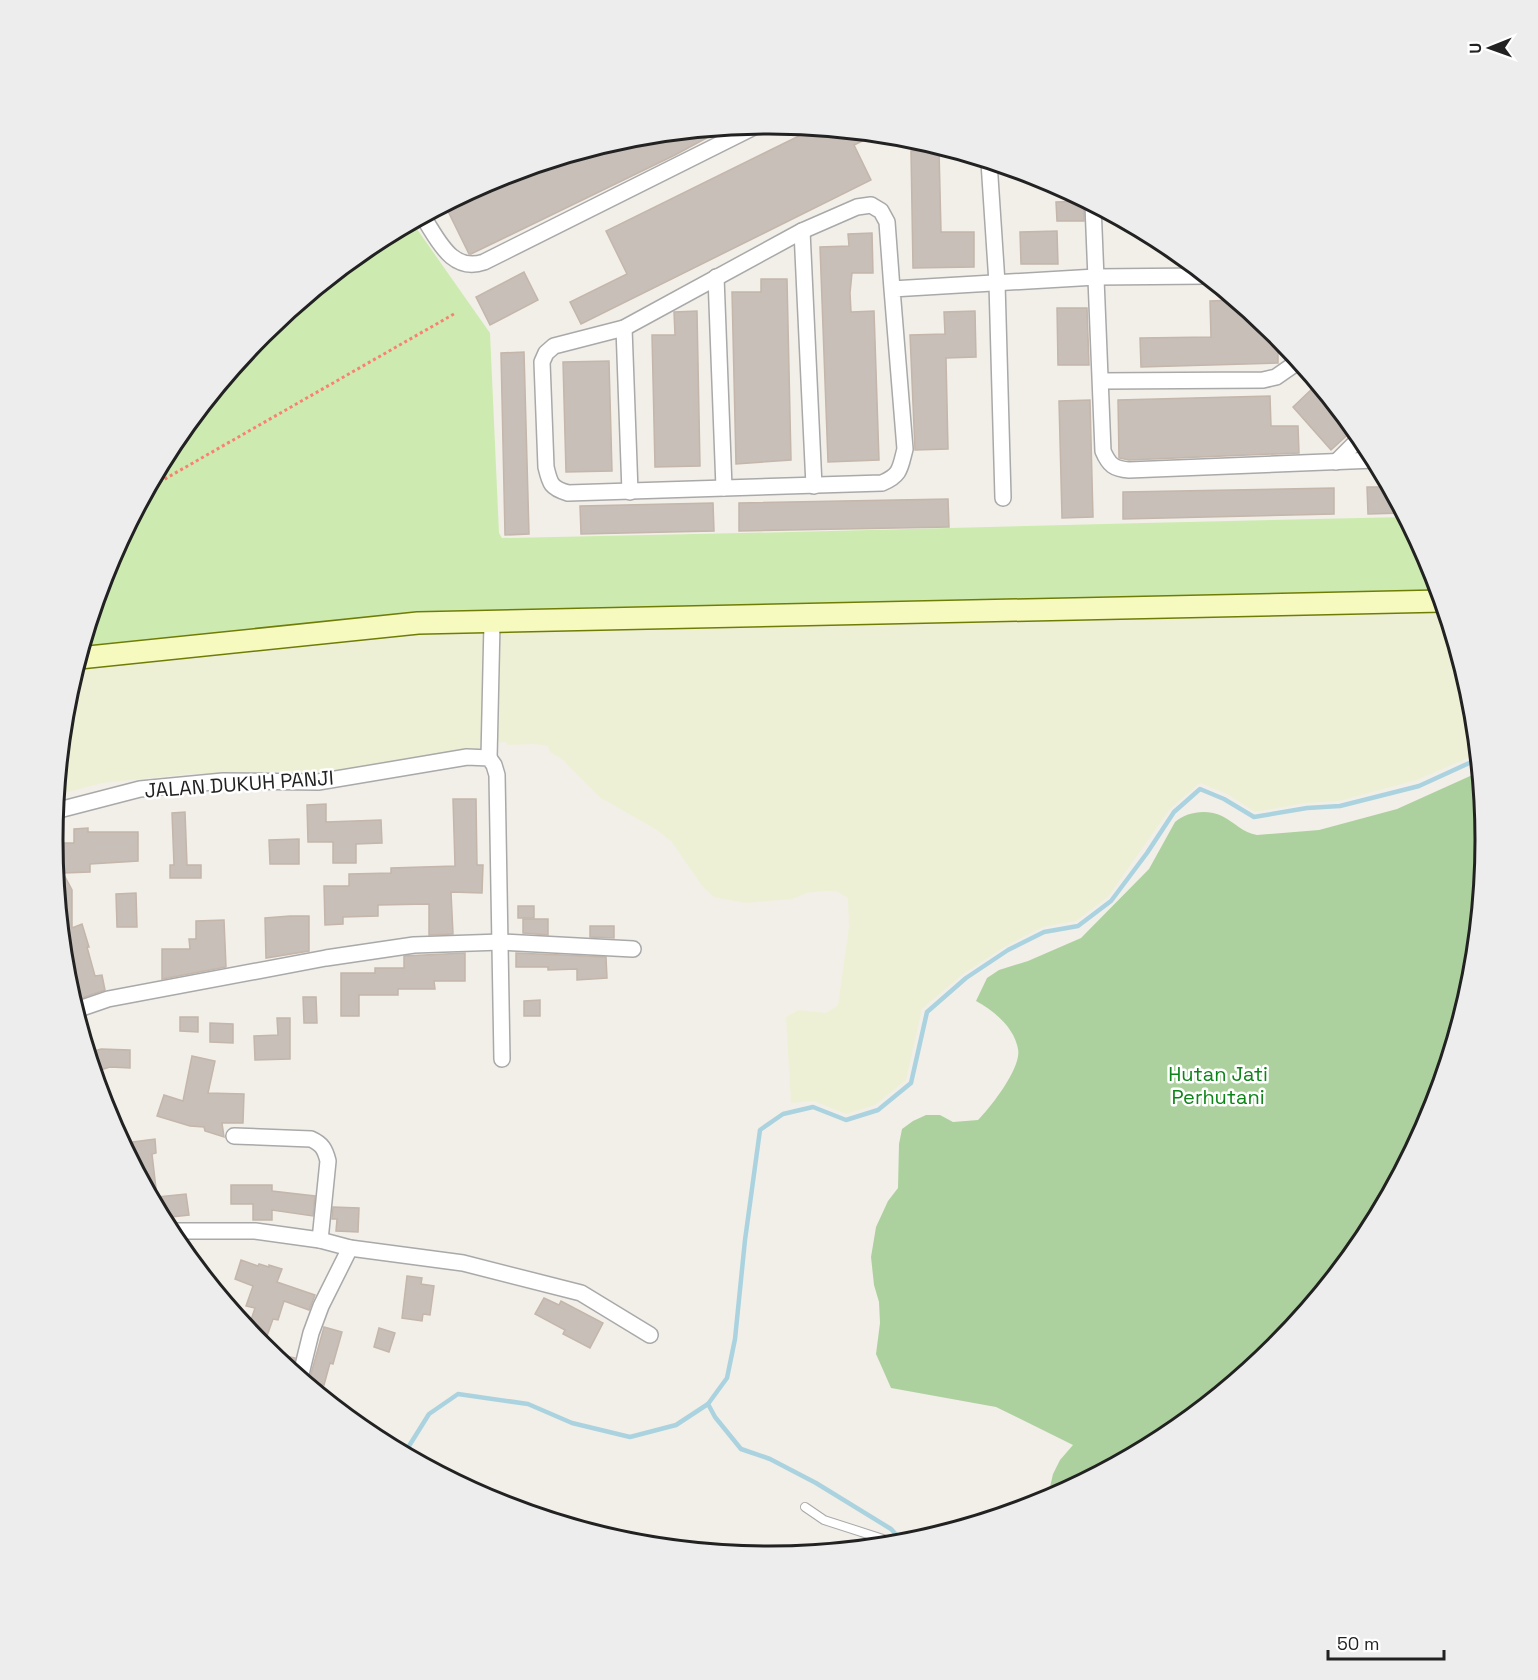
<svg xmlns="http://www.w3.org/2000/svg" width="1538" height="1680" font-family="'Space Grotesk',sans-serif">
<rect width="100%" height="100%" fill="#f2efe9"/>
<path fill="#eef0d5" d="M1444,610L1472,701L1477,754L1417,780L1339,801L1306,803L1255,812L1227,794L1200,783L1170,809L1108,897L1076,921L1043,927L1006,946L963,974L922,1009L906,1080L875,1105L846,1114L814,1101L791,1103L786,1017L798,1010L826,1013L838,1005L849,927L848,898L836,891H822L807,893L792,899L745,903L714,897L703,887L671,841L657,830L601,798L562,759L550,752L548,746L534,744L508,745L506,742L481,743L479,750L342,770L189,774L102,783L57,795L66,700L76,668L418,632H493Z"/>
<path fill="#cdebb0" d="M412,222L490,333L499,533L502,538C803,533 1104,523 1405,517L1431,566L1439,592L1278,595L82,648L107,565L173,442L263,333L371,244Z"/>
<path fill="#add19e" d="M1479,772L1485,840L1472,980L1431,1115L1365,1238L1275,1347L1167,1436L1047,1500L1053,1474L1060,1460L1073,1445L996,1407L891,1388L876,1354L880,1323L879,1302L874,1285L871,1257L876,1227L888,1201L898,1188L899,1144L902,1129L913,1121L926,1115H940L953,1122L978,1120C991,1107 1022,1067 1018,1049C1014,1027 994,1011 976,1001L987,978L999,970L1028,961L1081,938L1149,869L1175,822C1187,811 1208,809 1222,816C1234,822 1243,833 1257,835L1319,830L1397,809Z"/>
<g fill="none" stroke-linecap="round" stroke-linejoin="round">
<g stroke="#aad3df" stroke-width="4.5">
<path d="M708,1404L715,1417L741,1449L770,1459L816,1483L891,1529L904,1543"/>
<path d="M404,1454L429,1414L458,1394L528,1404L572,1423L630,1437L676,1425L708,1404L727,1378L735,1339L745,1240L760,1130L783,1114L813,1107L846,1120L878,1110L911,1083L927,1012L966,978L1008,950L1044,932L1078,926L1111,901L1147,853L1174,812L1200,789L1224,799L1254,817L1307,808L1340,806L1419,786L1478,759"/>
</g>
</g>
<g fill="#c7bfb8" stroke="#c4b6ab" stroke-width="1.5">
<path d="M725,128L675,155L471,254H469L445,205L495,178L630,137Z"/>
<path d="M815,128L877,134L854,145L871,180L581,324L570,302L627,274L606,231Z"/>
<path d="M939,150L941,232H974V267L913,268L911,151Z"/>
<path d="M1084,201V221H1057L1056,202Z"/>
<path d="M1057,231L1058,264H1021L1020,232Z"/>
<path d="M872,233L873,273H852L850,293L851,312L874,311L879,460L828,462L820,247L849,246L848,234Z"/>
<path d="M524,272L538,300L490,325L476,297Z"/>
<path d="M761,279H787L791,460L736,464L732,292H761Z"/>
<path d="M1235,300L1278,336V363L1141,367L1140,338L1211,337L1210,301Z"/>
<path d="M1057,308H1087L1089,365H1058Z"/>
<path d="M697,311L700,466L655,467L652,335H675L674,312Z"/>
<path d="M975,311L976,357L946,358L948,449L915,450L910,335L945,334L944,312Z"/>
<path d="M524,352L529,534L505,535L501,353Z"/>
<path d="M609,361L612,471L566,472L563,362Z"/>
<path d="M1317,384L1354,429L1331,450L1293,407Z"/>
<path d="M1270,396L1271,426H1298L1299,453L1129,460L1119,458L1118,400Z"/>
<path d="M1090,400L1093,517L1062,518L1059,401Z"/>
<path d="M1367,487H1389L1403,513L1368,514Z"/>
<path d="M1334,488V514L1123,519V492Z"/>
<path d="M948,499L949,527L739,531V503Z"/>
<path d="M713,503L714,531L581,534L580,506Z"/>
<path d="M453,799H476L477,865H483L482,893L451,892L453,934L429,935V904L378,905V916L343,917V924L325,925L324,886H349V874L391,873V868L455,866Z"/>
<path d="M326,804V822L381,820L382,843L356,844V863H333V842H308L307,805Z"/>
<path d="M185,812L187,865H201V878H170V865H174L172,813Z"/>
<path d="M88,828V832H138V861L90,864V872L63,873L72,890V928L82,924L89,947H87L95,976L102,975L105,990L73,1001L66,979L53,843H74V829Z"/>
<path d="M299,839V864H270L269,840Z"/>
<path d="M136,893L137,927H117L116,894Z"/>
<rect x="518" y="906" width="16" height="12"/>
<path d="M290,916H309V951L266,958L265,918Z"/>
<path d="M523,919H548V935L523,933Z"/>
<path d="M224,920L226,967L162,979V949H190L189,939H196V921Z"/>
<path d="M590,926H614V938L590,937Z"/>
<path d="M465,953V981H434L435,989H398V995H359V1016H341V973H375V968H404V956Z"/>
<path d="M516,953L606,957L607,978L577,980V969L548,970V967H516Z"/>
<path d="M303,997H316L317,1023H304Z"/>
<path d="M540,1000V1016H524V1001Z"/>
<path d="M180,1017H198V1032L180,1031Z"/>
<path d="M277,1018H290V1059L255,1060L254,1036L278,1035Z"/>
<path d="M210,1023L233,1024V1043L210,1042Z"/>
<path d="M101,1049L130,1050V1068L110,1067L94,1072L88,1053Z"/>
<path d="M192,1056L215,1061L208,1093L244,1094L243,1123H222L224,1137L205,1131L204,1127L190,1126L157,1116L164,1095L183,1101Z"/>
<path d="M155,1139L156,1153L152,1154L157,1197L186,1194L189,1215L162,1218L135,1167L133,1142Z"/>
<path d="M231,1185H272V1191L315,1196L313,1216L272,1210V1220H253V1204H231Z"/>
<path d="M333,1207L359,1208L358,1232L336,1231L337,1219H332Z"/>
<path d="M241,1260L258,1266L259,1264L269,1267V1265L282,1269L277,1282L315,1295L309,1310L284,1301L278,1320L273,1319L263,1347L248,1329L255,1308L246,1306L253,1286L235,1279Z"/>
<path d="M407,1276L422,1278L421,1284L434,1286L430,1315L423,1314L422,1321L402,1318Z"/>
<path d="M544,1298L559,1305L561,1301L603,1323L590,1348L563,1334L565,1330L535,1314Z"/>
<path d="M324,1327L342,1332L333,1364L330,1363L324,1385L309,1381Z"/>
<path d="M379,1328L395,1333L389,1352L374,1347Z"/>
<path d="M269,1352L295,1358L292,1371Z"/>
</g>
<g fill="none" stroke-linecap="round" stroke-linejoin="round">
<g stroke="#a9a9a9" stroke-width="10">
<path id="lane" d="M805,1507L824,1520L883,1539L894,1544"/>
</g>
<g stroke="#a9a9a9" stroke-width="18">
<g id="street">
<path d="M989,162L997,283L1003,498"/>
<path d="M1093,205L1103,451C1109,465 1114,469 1129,470L1375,460"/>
<path d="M423,217C438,239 451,273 484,262L758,125"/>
<path d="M802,231L814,486"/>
<path d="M716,277L724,488"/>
<path d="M892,289L887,222L881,211L871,205L857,207L802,231L624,328L554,346L546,353L542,362L546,467C550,484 551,488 568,493L882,483C901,475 900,468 905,449L892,289L1096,277L1206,276"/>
<path d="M624,328L630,492"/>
<path d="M1101,381L1263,380L1276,377L1299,361"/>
<path d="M1336,462L1361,437"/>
<path d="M489,758L492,623"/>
<path d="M55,811L140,789L223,781L318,782L467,757L489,758L494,765L497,775L502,1059"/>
<path d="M76,1010L108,999L326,958L414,945L501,942L633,949"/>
<path d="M234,1136L311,1139C322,1144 325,1149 328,1161L320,1240"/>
<path d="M170,1231H255L320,1240L350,1248L463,1263L581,1293L650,1335"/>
<path d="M300,1378L311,1333L321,1306L350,1248"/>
</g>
</g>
<g stroke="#707d05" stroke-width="24">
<path id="secondary" d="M79,658L418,623L1442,601"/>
</g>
<path stroke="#fa8072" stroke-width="3" stroke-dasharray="3 3" stroke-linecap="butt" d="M149,488L454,314"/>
<use href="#lane" stroke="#fff" stroke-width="8"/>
<use href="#street" stroke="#fff" stroke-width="15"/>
<use href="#secondary" stroke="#f7fabf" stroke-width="21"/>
</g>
<g text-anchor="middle" stroke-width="5" stroke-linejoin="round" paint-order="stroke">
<g font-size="20" fill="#222" stroke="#fff">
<text transform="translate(239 784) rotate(-4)" y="7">JALAN DUKUH PANJI</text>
</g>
<g font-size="20" fill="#0c8416" stroke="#fff">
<text x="1218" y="1081">Hutan Jati<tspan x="1218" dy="23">Perhutani</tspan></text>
</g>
</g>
<path d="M0 0H1538V1680H0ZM63 840a706 706 0 1 1 1412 0a706 706 0 1 1-1412 0Z" fill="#ededed" fill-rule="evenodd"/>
<path fill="none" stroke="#222" stroke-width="3" d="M63 840a706 706 0 1 1 1412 0a706 706 0 1 1-1412 0Z"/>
<g transform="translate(1490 48) rotate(269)" stroke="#ffffff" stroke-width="4.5" paint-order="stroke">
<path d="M0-4.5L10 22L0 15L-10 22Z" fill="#222222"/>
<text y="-9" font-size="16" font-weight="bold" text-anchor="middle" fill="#222222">U</text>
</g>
<path d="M1328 1650v9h116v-9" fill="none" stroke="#222222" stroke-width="3"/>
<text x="1337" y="1650" font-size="18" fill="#222222" stroke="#ffffff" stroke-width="4.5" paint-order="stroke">50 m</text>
</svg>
